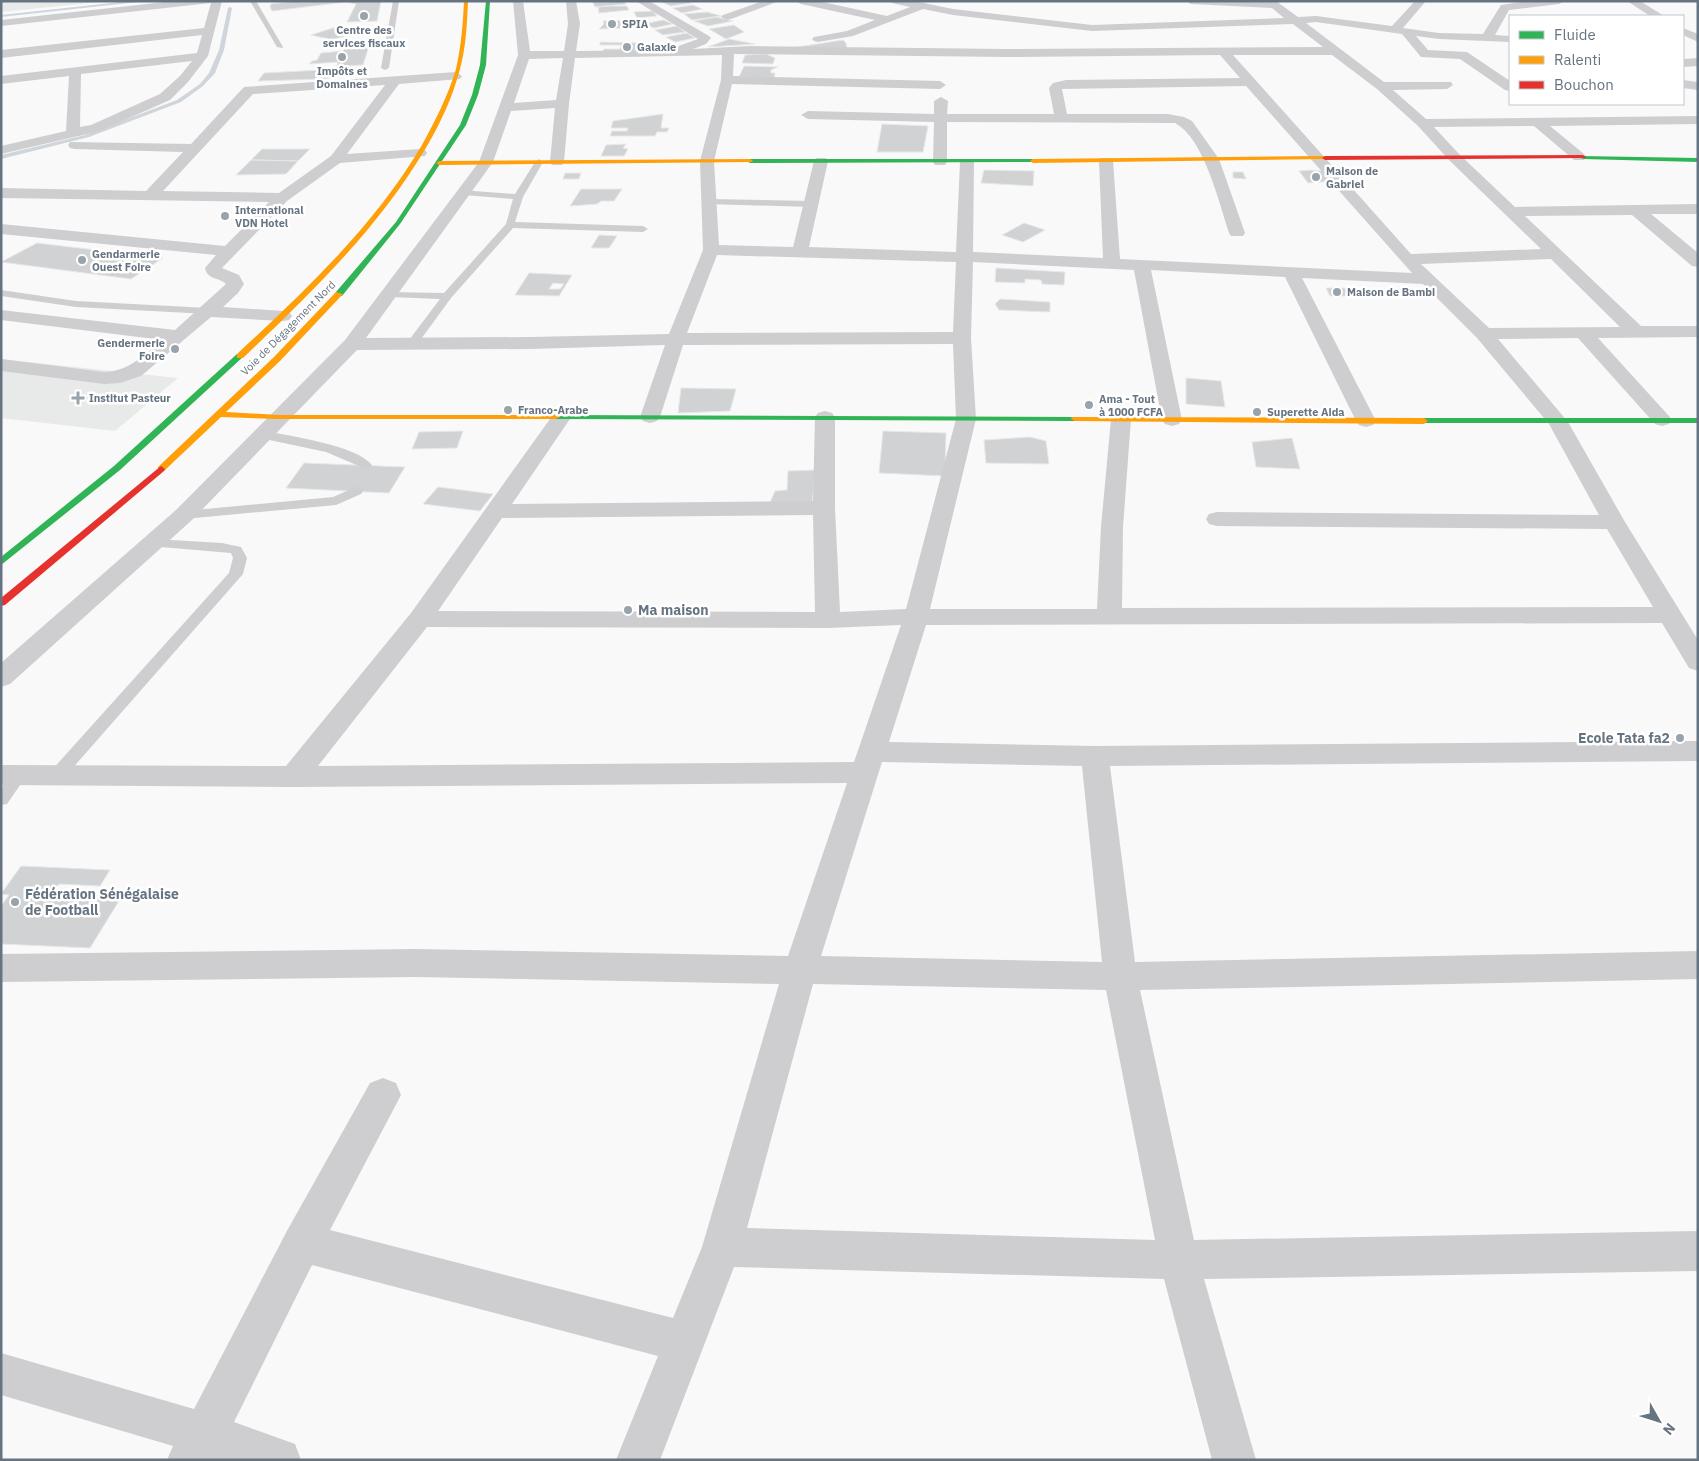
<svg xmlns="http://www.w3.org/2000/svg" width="1699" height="1461" font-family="'IBM Plex Sans',sans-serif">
<rect width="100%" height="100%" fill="#f9f9f9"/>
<g fill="#e8e9e9">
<path d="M1,1H109L1,12Z"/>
<path d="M1,359L178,378L115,431L1,418Z"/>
</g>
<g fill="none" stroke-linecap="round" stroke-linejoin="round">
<g fill="#cfd5da" fill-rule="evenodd">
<path d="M130,1H147L1,17V15Z"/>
<path d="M230,7L232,8L224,50L215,73L203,86L181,102L89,137L1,159V155L85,135L177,100L200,84L209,73L219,50L228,8Z"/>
</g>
</g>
<g fill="#d0d2d3" stroke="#e8e8e8" fill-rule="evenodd">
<path d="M381,1L377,21L347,22L356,4L346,2L272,11L270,7L271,4L294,1Z"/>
<path d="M592,1H624L626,4L595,7Z"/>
<path d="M688,1L691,3L671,6L661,2Z"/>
<path d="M693,5L702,9L682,13L673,8Z"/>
<path d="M611,6H627L629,10L599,13L598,7Z"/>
<path d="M653,11L657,16L637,18L634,12Z"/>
<path d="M707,12L721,16L692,20L684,14Z"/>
<path d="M716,17L733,21L708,26L694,21Z"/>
<path d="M637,20L638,23H632V28L599,29L604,24L603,21Z"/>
<path d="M663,20L673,24L654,28L644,24Z"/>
<path d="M734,25L744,32L726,39L709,29Z"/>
<path d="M677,26L685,32L663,35L655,30Z"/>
<path d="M336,27L358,32L333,40L311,35Z"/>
<path d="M687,33L695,38L675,42L666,37Z"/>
<path d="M729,39L755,44L708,47Z"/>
<path d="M843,40L846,43L847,51L791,48Z"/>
<path d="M600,42L640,43L634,52H602L604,49H620L621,45H600Z"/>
<path d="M370,43L363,65L337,66L338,62L309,64L312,61L317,60L321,53L343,51L346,45Z"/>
<path d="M766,54L775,58L773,64L742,63L745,55Z"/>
<path d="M744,66L778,67L771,70V73H775L774,78L739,77Z"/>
<path d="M358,68L352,72L325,79L258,81L264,73Z"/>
<path d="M663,114L661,128H669L667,132H657L655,136H610L612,131H627L628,128H611L613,121Z"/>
<path d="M882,124L928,126L923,152H877Z"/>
<path d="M626,144L623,148L628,149L624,156H601L606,145Z"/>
<path d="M262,149H310L298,161L251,160Z"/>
<path d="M251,160L298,161L286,174L236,175Z"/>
<path d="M984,170L1034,171L1033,186L981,183Z"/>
<path d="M1310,170L1324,171L1334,181L1308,183L1299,171Z"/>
<path d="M1233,172H1243L1246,179L1233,178Z"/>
<path d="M565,173H581L579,179H563Z"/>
<path d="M581,189H622L614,201H601L597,204L570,206Z"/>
<path d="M1024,223L1045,230L1023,242L1002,235Z"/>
<path d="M599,235L617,236L609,248H591Z"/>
<path d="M37,243L163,258L131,279L1,262Z"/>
<path d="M996,268L1065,272L1064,285L1042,284L1041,280L1025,279V283L995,282Z"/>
<path d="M529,273L572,275L559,296L515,295ZM553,283L564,284L560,289H549Z"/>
<path d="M1326,288H1349L1354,296H1330Z"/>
<path d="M1000,299L1050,302V312L999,310L995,304Z"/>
<path d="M1186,378L1221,381L1225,407L1186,404Z"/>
<path d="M681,388L736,389L730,411L678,413Z"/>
<path d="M463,431L457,448L412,449L419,432Z"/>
<path d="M883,431L946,433L945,476L879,473Z"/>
<path d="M1030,437L1046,441L1049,464L986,463L984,440Z"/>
<path d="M1292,438L1300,469L1256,467L1252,442Z"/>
<path d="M304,463L405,467L389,493L286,488Z"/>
<path d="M815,470L812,506L769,505L775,491L787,490L788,471Z"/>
<path d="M438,487L493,494L480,511L423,504Z"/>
<path d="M21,866L110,870L100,886L59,884L52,893L122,896L90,948L1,944V906L9,895L1,894Z"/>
</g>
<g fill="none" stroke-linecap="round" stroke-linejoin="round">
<g fill="#ceced0" fill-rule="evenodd">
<path d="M250,1H256L283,47L282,48L277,47Z"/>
<path d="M393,1H399L389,68L385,70L381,68Z"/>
<path d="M539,159L543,162L523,197L515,222L643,226L648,229L643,232L513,228L451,298L416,346H408L406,344L440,299L390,297L386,296L385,294L386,292L444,293L506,224L513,199L464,195L460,192L461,190L515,194L535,162Z"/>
<path d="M710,199L812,201L817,204L812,207L707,204L705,202Z"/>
<path d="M1,290L76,301L208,308L213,311L208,314L76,307L1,296Z"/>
<path d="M264,431C290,436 356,445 372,465L366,469L326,452L260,438L258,435L260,432Z"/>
<path d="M356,487L361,488L363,491L361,494L336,505L184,519L177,515L184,511L333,497Z"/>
<path d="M154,539L222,543L241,547L247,558L243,574L63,779L57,781L51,779L49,775L51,771L229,573L233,558L231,553L149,546L147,543Z"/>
<path d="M19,769L25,771L27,775L7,804L1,805C1,791 2,774 19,769Z"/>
</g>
<g fill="#ceced0" fill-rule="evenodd">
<path d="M174,1H222L208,56L188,82L170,100L100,131L1,154V146L66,131L69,76L1,84V76L197,53L202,35L1,58V50L204,28L211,3L1,26V20ZM192,61L180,76L160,94L91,125L80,127L81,74Z"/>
<path d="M513,1H523L530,51H564L568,24L566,1H576L580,24L576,51L674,50L676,47L698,39L636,1H649L709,36L711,38L706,44L693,49L750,46L1008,49L1323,47L1293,24L1092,31L953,15L923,9L853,36L818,42L814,41L812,39L814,37L847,31L875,20L801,4L796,1H818L887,16L910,7L892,3L891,1H914L953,9L1092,25L1284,18L1272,8L1191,4L1186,1H1276L1298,17L1316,16L1392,26L1415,1H1426L1403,28L1439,33L1483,34L1501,5L1527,1H1564L1559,4L1509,10L1495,35L1510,36V42L1439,39L1416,36L1428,50L1467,52L1510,81V91L1505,90L1460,59L1421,57L1402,34L1316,22L1306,23L1384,82H1451L1453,85L1447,89L1393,90L1426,119L1698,116V124L1550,126L1584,154L1586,157L1584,160H1574L1534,126L1434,127L1460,155L1515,207L1698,204V214H1651L1698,253V267L1692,266L1632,215L1525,216L1641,326H1698V337L1598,338L1669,416L1672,420L1669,424L1662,426L1655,424L1578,338L1498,339L1568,422L1625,522L1698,640V671L1689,668L1662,623L926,625L889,742L1095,746L1698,741V761L1110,766L1135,962L1698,951V979L1140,990L1194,1240L1698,1231V1271L1204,1279L1256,1460H1212L1164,1279L734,1267L660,1460H616L658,1356L312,1265L234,1422L295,1444L301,1460H167L173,1446L1,1395V1353L194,1409L288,1229L370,1083L383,1078L396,1083L401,1095L330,1230L673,1318L702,1247L779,984L416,977L1,982V954L416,949L788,956L847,783L294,787L1,785V765L286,766L411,613L555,412L562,410L569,412L572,416L512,504L813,501L815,417L818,413L825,411L832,413L835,417V508L840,612L906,609L956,419L953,344L683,345L660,417L657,421L650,423L643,421L640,417L665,345L530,349L357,350L192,520L10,684L1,687V663L176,510L345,340L479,162L518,55ZM734,54L1008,57L1220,55L1240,78L1066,80L1053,83L1049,88L1054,114H947L948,101L941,97L934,101V114L808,111L801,115L808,119L934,122L933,162L935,165H945L947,162V122L1175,123C1204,138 1219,203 1229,233L1231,236H1243L1245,233L1219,159L1192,121L1184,117L1168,114H1067L1062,89L1246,86L1412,273L1120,259L1113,161L1111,158H1101L1099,161L1103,258L973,252L974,162L972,159H962L960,162L956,252L809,247L828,161L826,158H816L814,161L793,247L719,245L714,161L732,84L940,89L946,85L940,81L733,76ZM722,55L721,80L700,161L703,250L669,334L530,337L366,338L493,162L511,111L555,108L550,162L552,165H562L564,162L569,104L575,58ZM1233,55H1332L1377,89L1418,126L1450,161L1541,249L1411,254ZM563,58L556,100L514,103L529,59ZM717,255L956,262L953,332L687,333ZM1551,259L1620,327L1489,328L1421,264ZM973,262L1134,270L1162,420L1165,424L1172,426L1179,424L1182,420L1151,270L1285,277L1356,421L1359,425L1366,427L1373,425L1376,421L1302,278L1423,284L1477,338L1549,424L1599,515L1217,512L1209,514L1206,519L1209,524L1217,526L1607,529L1653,607L1122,608L1123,527L1131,419L1128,415L1121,413L1114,415L1111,419L1101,527L1097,609H930L976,419L971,338ZM813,515L815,612L438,611L502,518ZM901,625L854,762L318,766L427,627L828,628ZM882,762L1082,766L1102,962L821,956ZM813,984L1106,990L1155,1240L747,1228Z"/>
<path d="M763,1H779L731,19L727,20L721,17L723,15Z"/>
<path d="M1627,1H1640L1664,16H1650Z"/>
<path d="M1683,28L1698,34V42L1683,35Z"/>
<path d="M1698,58V66L1683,67V59Z"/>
<path d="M456,72L462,76L460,79L399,84L347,154L420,149L425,150L427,153L425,156L340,163L287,201L222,268L239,275L244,284L238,293L223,307L283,311L289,312L292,316L289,320L283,321L211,317L141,376L120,383L104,384L1,371V359L104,372C130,371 143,355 163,340L1,320V310L175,330L226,284C219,277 207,280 205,268L216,255L1,234V224L225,246L269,202L1,198V188L146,191L183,152L75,149L70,148L68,145L70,142L191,144L244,87ZM385,85L331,156L279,193L163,191L253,94Z"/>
<path d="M1683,80L1698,82V90L1683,88Z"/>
</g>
<g fill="#30b455" fill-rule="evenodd">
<path d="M486,1H490L486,65L478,95L466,125L400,224L342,296H336V292L396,222L460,125L472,95L480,65Z"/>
<path d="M1581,156L1698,158V162L1583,159L1580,157Z"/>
<path d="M1033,159L1036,161L1035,162L750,163L747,161L750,159Z"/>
<path d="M237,354L244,356L120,470L1,565V557L114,466Z"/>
<path d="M553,415L1075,417L1079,419L1075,421L556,419L552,417Z"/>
<path d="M1424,418H1698V423H1421L1420,421Z"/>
</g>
<g fill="#ff9f0a" fill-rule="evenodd">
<path d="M464,1H468C467,24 466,47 460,69C453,96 441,122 427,146C379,228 311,293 243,358H237V354C306,290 374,226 422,145C435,121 448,96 456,69C461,47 463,24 464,1Z"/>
<path d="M1325,156L1327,157V159L1033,163L1030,161L1033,159Z"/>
<path d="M750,159L753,161L752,162L439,165L436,163L439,161Z"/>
<path d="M336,292L343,294L280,361L226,412L279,415H556L560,417L556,419H279L221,417L164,471H158V467L274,357Z"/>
<path d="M1072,417L1424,418L1428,421L1424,424L1075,421L1071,419Z"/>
</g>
<g fill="#e5322d" fill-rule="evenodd">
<path d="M1583,155L1586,157L1585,158L1325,160L1322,158L1325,156Z"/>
<path d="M161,466L165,469L164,471L5,605L1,606V598Z"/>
</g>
</g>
<g fill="#99a3ac" stroke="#fff" stroke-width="2">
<circle cx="364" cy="16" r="5"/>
<circle cx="612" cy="24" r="5"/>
<circle cx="627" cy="47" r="5"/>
<circle cx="342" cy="57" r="5"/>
<circle cx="1316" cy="177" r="5"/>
<circle cx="225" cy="216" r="5"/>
<circle cx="82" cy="260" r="5"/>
<circle cx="1337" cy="292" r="5"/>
<circle cx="175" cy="349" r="5"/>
<path d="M75.5 390.5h5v5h5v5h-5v5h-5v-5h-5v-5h5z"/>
<circle cx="1089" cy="405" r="5"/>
<circle cx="508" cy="410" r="5"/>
<circle cx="1257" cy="412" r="5"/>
<circle cx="628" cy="610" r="5"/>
<circle cx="1680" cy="738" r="5"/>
<circle cx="15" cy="902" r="5"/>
</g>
<g text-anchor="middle" stroke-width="5" stroke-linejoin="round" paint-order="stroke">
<g font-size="11" font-weight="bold" fill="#667482" stroke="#fff" text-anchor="start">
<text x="622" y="28">SPIA</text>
<text x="364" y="34" text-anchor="middle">Centre des<tspan x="364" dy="13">services fiscaux</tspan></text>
<text x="637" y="51">Galaxie</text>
<text x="342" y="75" text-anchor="middle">Impôts et<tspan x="342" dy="13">Domaines</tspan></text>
<text x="1326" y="175">Maison de<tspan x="1326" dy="13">Gabriel</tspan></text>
<text x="235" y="214">International<tspan x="235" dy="13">VDN Hotel</tspan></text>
<text x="92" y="258">Gendarmerie<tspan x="92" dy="13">Ouest Foire</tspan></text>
<text x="1347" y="296">Maison de Bambi</text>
<text x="165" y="347" text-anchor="end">Gendermerie<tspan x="165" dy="13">Foire</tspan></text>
<text x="89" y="402">Institut Pasteur</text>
<text x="1099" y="403">Ama - Tout<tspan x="1099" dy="13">à 1000 FCFA</tspan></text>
<text x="518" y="414">Franco-Arabe</text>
<text x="1267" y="416">Superette Aida</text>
</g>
<g font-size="11" fill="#667482" stroke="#fff">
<text transform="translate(288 328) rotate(-45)" y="4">Voie de Dégagement Nord</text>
</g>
<g font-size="14" font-weight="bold" fill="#667482" stroke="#fff" text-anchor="start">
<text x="638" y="615">Ma maison</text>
<text x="1670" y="743" text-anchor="end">Ecole Tata fa2</text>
<text x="25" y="899">Fédération Sénégalaise<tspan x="25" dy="16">de Football</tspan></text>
</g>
</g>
<rect width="1699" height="1461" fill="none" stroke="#667482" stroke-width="5"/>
<rect x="1509" y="15" width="175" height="90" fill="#ffffff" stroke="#c2c7cd"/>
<rect x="1519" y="31" width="25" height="8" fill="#30b455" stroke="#c2c7cd"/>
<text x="1554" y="40" font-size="15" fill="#667482">Fluide</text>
<rect x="1519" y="56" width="25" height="8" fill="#ff9f0a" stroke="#c2c7cd"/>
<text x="1554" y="65" font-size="15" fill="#667482">Ralenti</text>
<rect x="1519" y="81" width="25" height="8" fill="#e5322d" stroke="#c2c7cd"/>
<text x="1554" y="90" font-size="15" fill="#667482">Bouchon</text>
<g transform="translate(1659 1421) rotate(129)" stroke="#ffffff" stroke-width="4" paint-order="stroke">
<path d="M0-4L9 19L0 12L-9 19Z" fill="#667482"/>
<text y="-8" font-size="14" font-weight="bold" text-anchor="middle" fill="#667482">N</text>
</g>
</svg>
